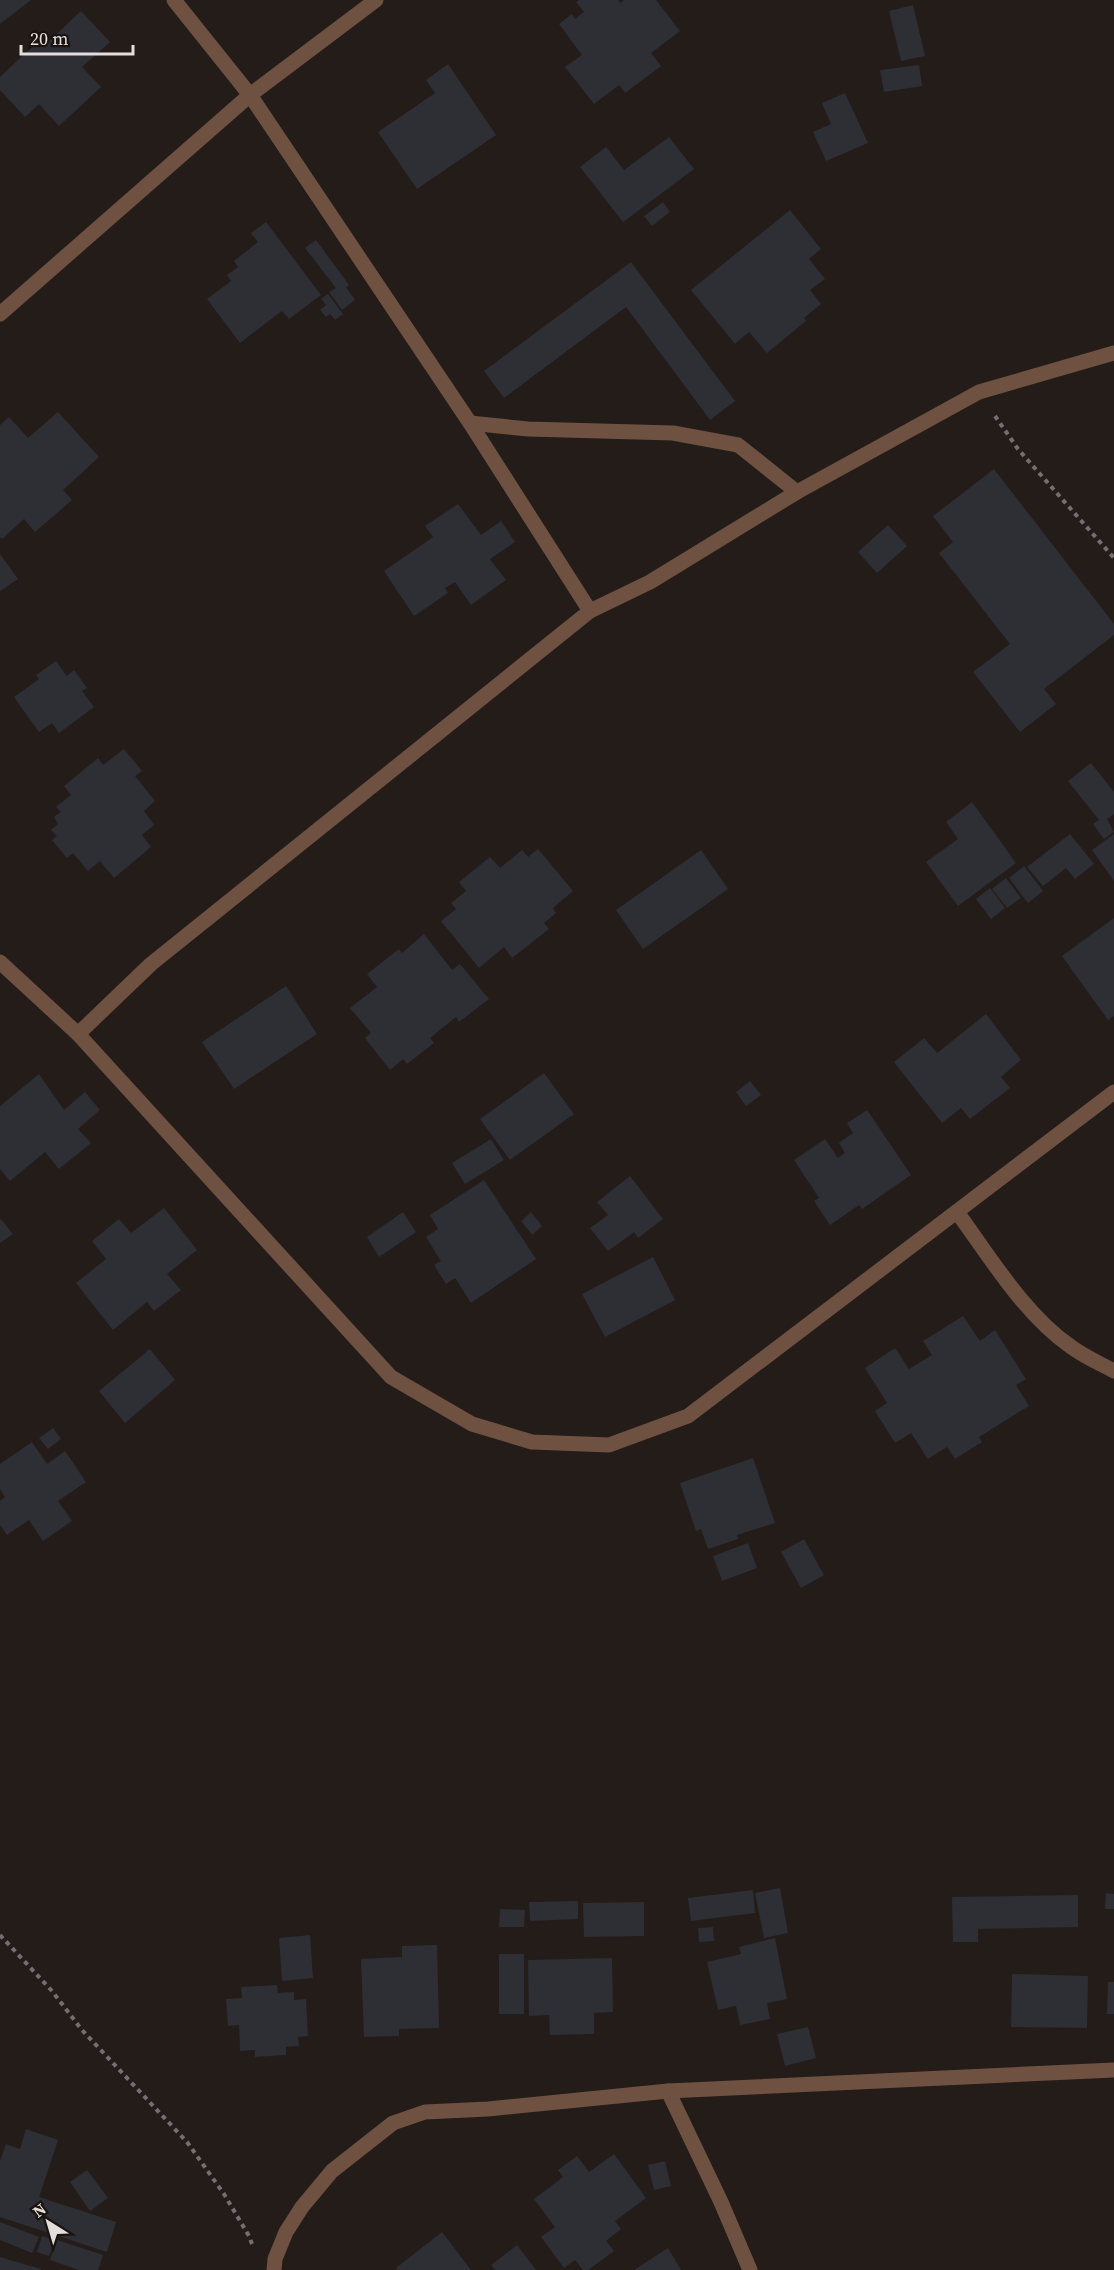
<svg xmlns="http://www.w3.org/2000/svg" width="1114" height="2270" font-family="'Source Serif 4',serif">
<rect width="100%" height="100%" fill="#231c19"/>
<g fill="#2e2e35">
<path d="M0,0H31L0,24Z"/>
<path d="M579,0H618L620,3L624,0H656L680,31L651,53L661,66L625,93L619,85L594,104L565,67L582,55L559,24L572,14L575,19L584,12L576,2Z"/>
<path d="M913,5L925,56L901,61L889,11Z"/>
<path d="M81,11L110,42L82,67L101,87L59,126L39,104L25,117L0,90V77L37,42L43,47Z"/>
<path d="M448,64L496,135L417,189L378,132L435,93L426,80Z"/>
<path d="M919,65L922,86L884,92L880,70Z"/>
<path d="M845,93L868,143L826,161L813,132L831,124L822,103Z"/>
<path d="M669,137L694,169L623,222L580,167L606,147L624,170Z"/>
<path d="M663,202L670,212L652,226L644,216Z"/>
<path d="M790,210L821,249L809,259L825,279L810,290L821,304L804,318L806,321L767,353L749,332L735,344L691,290Z"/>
<path d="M266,222L321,295L289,319L282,311L240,343L207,299L231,281L227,275L238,267L234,261L258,242L251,233Z"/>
<path d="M316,240L349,285L346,287L355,300L342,310L329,292L336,288L305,248Z"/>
<path d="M631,262L735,401L710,420L626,307L504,398L484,371Z"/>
<path d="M328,294L343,314L335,320L330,314L326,317L320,310L326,305L321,299Z"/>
<path d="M58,412L99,457L63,490L72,500L35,532L24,519L2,539L0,537V425L9,417L28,438Z"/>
<path d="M994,469L1114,624V635L1044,689L1056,704L1020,732L973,672L1010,644L939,553L953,542L933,516Z"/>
<path d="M458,504L481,535L501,521L515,542L490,559L506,580L471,605L455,582L445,588L448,593L414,616L384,571L433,537L425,526Z"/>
<path d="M888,525L907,546L877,573L858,552Z"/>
<path d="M0,554L18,579L0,591Z"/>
<path d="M56,661L67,676L74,670L87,688L82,691L94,707L59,733L52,723L39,732L14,697L39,679L36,675Z"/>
<path d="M124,749L142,771L135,776L155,801L144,811L154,825L142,835L151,847L114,878L100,861L88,871L73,853L67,858L52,840L57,836L51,830L58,824L54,817L61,812L56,807L71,795L64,786L98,758L103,765Z"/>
<path d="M1091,763L1114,792V814L1107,819L1114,832L1104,839L1093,824L1099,820L1068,781Z"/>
<path d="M972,802L1016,863L958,906L926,862L958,839L946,822Z"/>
<path d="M1070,834L1094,864L1075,879L1066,868L1043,886L1027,867Z"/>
<path d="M1114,834V881L1092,850Z"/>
<path d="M538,849L573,891L553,908L556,913L544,923L549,929L512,958L504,947L479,968L441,921L456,909L451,903L466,891L459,882L490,857L500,868L522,850L528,857Z"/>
<path d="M701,850L728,889L643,949L616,910Z"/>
<path d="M1024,866L1043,891L1028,903L1009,878Z"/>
<path d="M1006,878L1021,898L1007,908L992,889Z"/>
<path d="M990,888L1005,908L991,919L976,899Z"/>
<path d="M1114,918V1016L1108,1020L1062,956Z"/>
<path d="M424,934L452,970L460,964L489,999L459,1022L456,1017L430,1038L434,1043L407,1064L403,1059L390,1070L365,1038L371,1033L350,1008L377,987L367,974L399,949L402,953Z"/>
<path d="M286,986L317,1034L234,1089L202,1042Z"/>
<path d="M986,1014L1021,1060L1001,1077L1010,1088L970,1119L961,1108L942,1123L894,1062L924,1038L937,1053Z"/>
<path d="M544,1073L574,1114L510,1160L480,1119Z"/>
<path d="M39,1074L64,1110L85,1092L100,1110L78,1129L91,1143L59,1169L45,1152L10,1181L0,1169V1106Z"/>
<path d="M750,1081L761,1095L746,1106L736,1092Z"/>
<path d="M867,1110L911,1175L862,1209L859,1205L830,1225L814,1201L819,1198L794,1160L825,1139L838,1158L845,1153L839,1143L853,1133L847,1123Z"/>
<path d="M491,1139L504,1160L465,1184L452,1163Z"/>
<path d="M630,1176L663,1219L638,1238L634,1232L608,1251L590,1228L608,1215L597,1202Z"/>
<path d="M484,1180L536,1259L471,1303L455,1278L446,1284L434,1265L441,1261L426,1237L438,1229L430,1215Z"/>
<path d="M164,1208L197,1250L167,1274L181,1290L154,1311L147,1302L113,1330L76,1283L106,1259L92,1241L119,1219L131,1233Z"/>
<path d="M403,1212L416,1232L379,1257L367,1237Z"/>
<path d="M531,1212L542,1226L532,1235L521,1221Z"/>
<path d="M0,1218L13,1234L0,1243Z"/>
<path d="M653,1257L675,1300L605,1337L582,1294Z"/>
<path d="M963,1316L980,1341L995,1330L1026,1379L1016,1385L1029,1406L979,1437L982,1442L955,1459L947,1447L928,1459L911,1433L895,1443L875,1411L887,1403L865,1368L895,1348L909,1369L932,1355L923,1341Z"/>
<path d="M150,1349L175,1380L125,1423L99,1391Z"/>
<path d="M53,1428L61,1439L48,1449L39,1438Z"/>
<path d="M32,1442L47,1464L65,1451L86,1482L58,1501L72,1521L43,1541L29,1520L7,1535L0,1525V1501L5,1497L0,1489V1464Z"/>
<path d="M753,1458L775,1523L737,1535L738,1539L708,1549L701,1529L696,1531L680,1483Z"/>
<path d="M804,1539L824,1575L801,1588L781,1552Z"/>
<path d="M748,1543L757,1568L722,1581L713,1556Z"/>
<path d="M780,1888L788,1933L764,1938L755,1893Z"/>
<path d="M753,1890L755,1913L691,1921L688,1898Z"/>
<path d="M1106,1893L1114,1894V1909H1105Z"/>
<path d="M1078,1895V1927L978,1929V1942H953L952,1897Z"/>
<path d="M578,1901V1919L530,1921L529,1902Z"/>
<path d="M644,1902V1936L584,1937L583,1903Z"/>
<path d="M500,1909L525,1910L524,1927H499Z"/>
<path d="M713,1927L714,1941L699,1942L698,1928Z"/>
<path d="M310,1935L313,1978L282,1981L279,1938Z"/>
<path d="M775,1938L787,1999L767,2003L770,2019L740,2025L736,2006L718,2010L707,1962L741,1954L739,1947Z"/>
<path d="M437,1945L439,2028L399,2029V2036L364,2037L361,1959L402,1957V1946Z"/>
<rect x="499" y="1954" width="25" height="60"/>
<path d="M612,1958L613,2012L594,2013V2034L550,2035L549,2015L529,2016L528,1960Z"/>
<path d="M1012,1974L1088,1976L1087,2028L1011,2027Z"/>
<path d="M1108,1982H1114V2014H1107Z"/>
<path d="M277,1985L278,1993L294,1992V2000L306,1999L308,2036L298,2037L299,2046L286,2047V2055L255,2057V2050L240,2051L239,2025L228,2026L226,1999L242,1998L241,1987Z"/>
<path d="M808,2027L816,2058L785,2066L777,2034Z"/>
<path d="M26,2129L58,2140L39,2197L116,2222L107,2252L0,2217V2161L6,2144L20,2149Z"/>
<path d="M614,2154L646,2198L615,2221L621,2229L606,2241L614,2251L588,2270H583L575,2260L564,2268L541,2237L555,2227L534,2199L563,2177L558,2170L577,2156L589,2172Z"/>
<path d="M665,2161L671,2186L654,2190L648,2165Z"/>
<path d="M87,2170L108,2198L90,2211L70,2182Z"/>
<path d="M0,2222L39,2237L32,2253L0,2240Z"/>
<path d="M442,2232L471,2270H397L396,2268Z"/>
<path d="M42,2236L55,2240L49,2256L37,2252Z"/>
<path d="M57,2240L103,2255L98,2270H79L50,2260Z"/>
<path d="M517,2245L536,2270H495L491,2265Z"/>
<path d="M668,2248L681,2270H634Z"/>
<path d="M0,2257L41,2269V2270H0Z"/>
</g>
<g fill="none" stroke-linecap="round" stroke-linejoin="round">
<g stroke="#766f6d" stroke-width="4" stroke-dasharray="4.5 4.5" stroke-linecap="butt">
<path d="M995,416L1018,449L1114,558"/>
<path d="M0,1935L52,1991L82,2030L187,2142L224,2194L249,2236L252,2244"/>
</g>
<g stroke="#6e5140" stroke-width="15">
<path d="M174,0L250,95L470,423L590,611"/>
<path d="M0,314L250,95L376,0"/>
<path d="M470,423L528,429L673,433L738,445L797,492"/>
<path d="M0,962L78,1034L391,1377L472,1424L532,1442L609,1445L688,1416L1114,1092"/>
<path d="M78,1034L151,964L590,611L650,582L797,492L979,392L1114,353"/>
<path d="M957,1212C990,1257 1024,1314 1070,1346C1083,1356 1099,1363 1114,1371"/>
<path d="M668,2091L721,2202L750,2270"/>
<path d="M274,2270L275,2259L286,2232L302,2207L332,2171L393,2123L425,2112L488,2109L668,2091L1114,2070"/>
</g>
</g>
<g transform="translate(48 2222) rotate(323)" stroke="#1a1310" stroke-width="4.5" paint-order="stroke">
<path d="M0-4.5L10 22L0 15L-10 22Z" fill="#e3dedc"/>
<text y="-9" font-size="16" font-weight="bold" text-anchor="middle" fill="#e3dedc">N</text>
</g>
<path d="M21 45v9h112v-9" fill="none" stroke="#e3dedc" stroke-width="3"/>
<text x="30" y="45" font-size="18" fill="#e3dedc" stroke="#1a1310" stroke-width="4.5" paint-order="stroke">20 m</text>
</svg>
